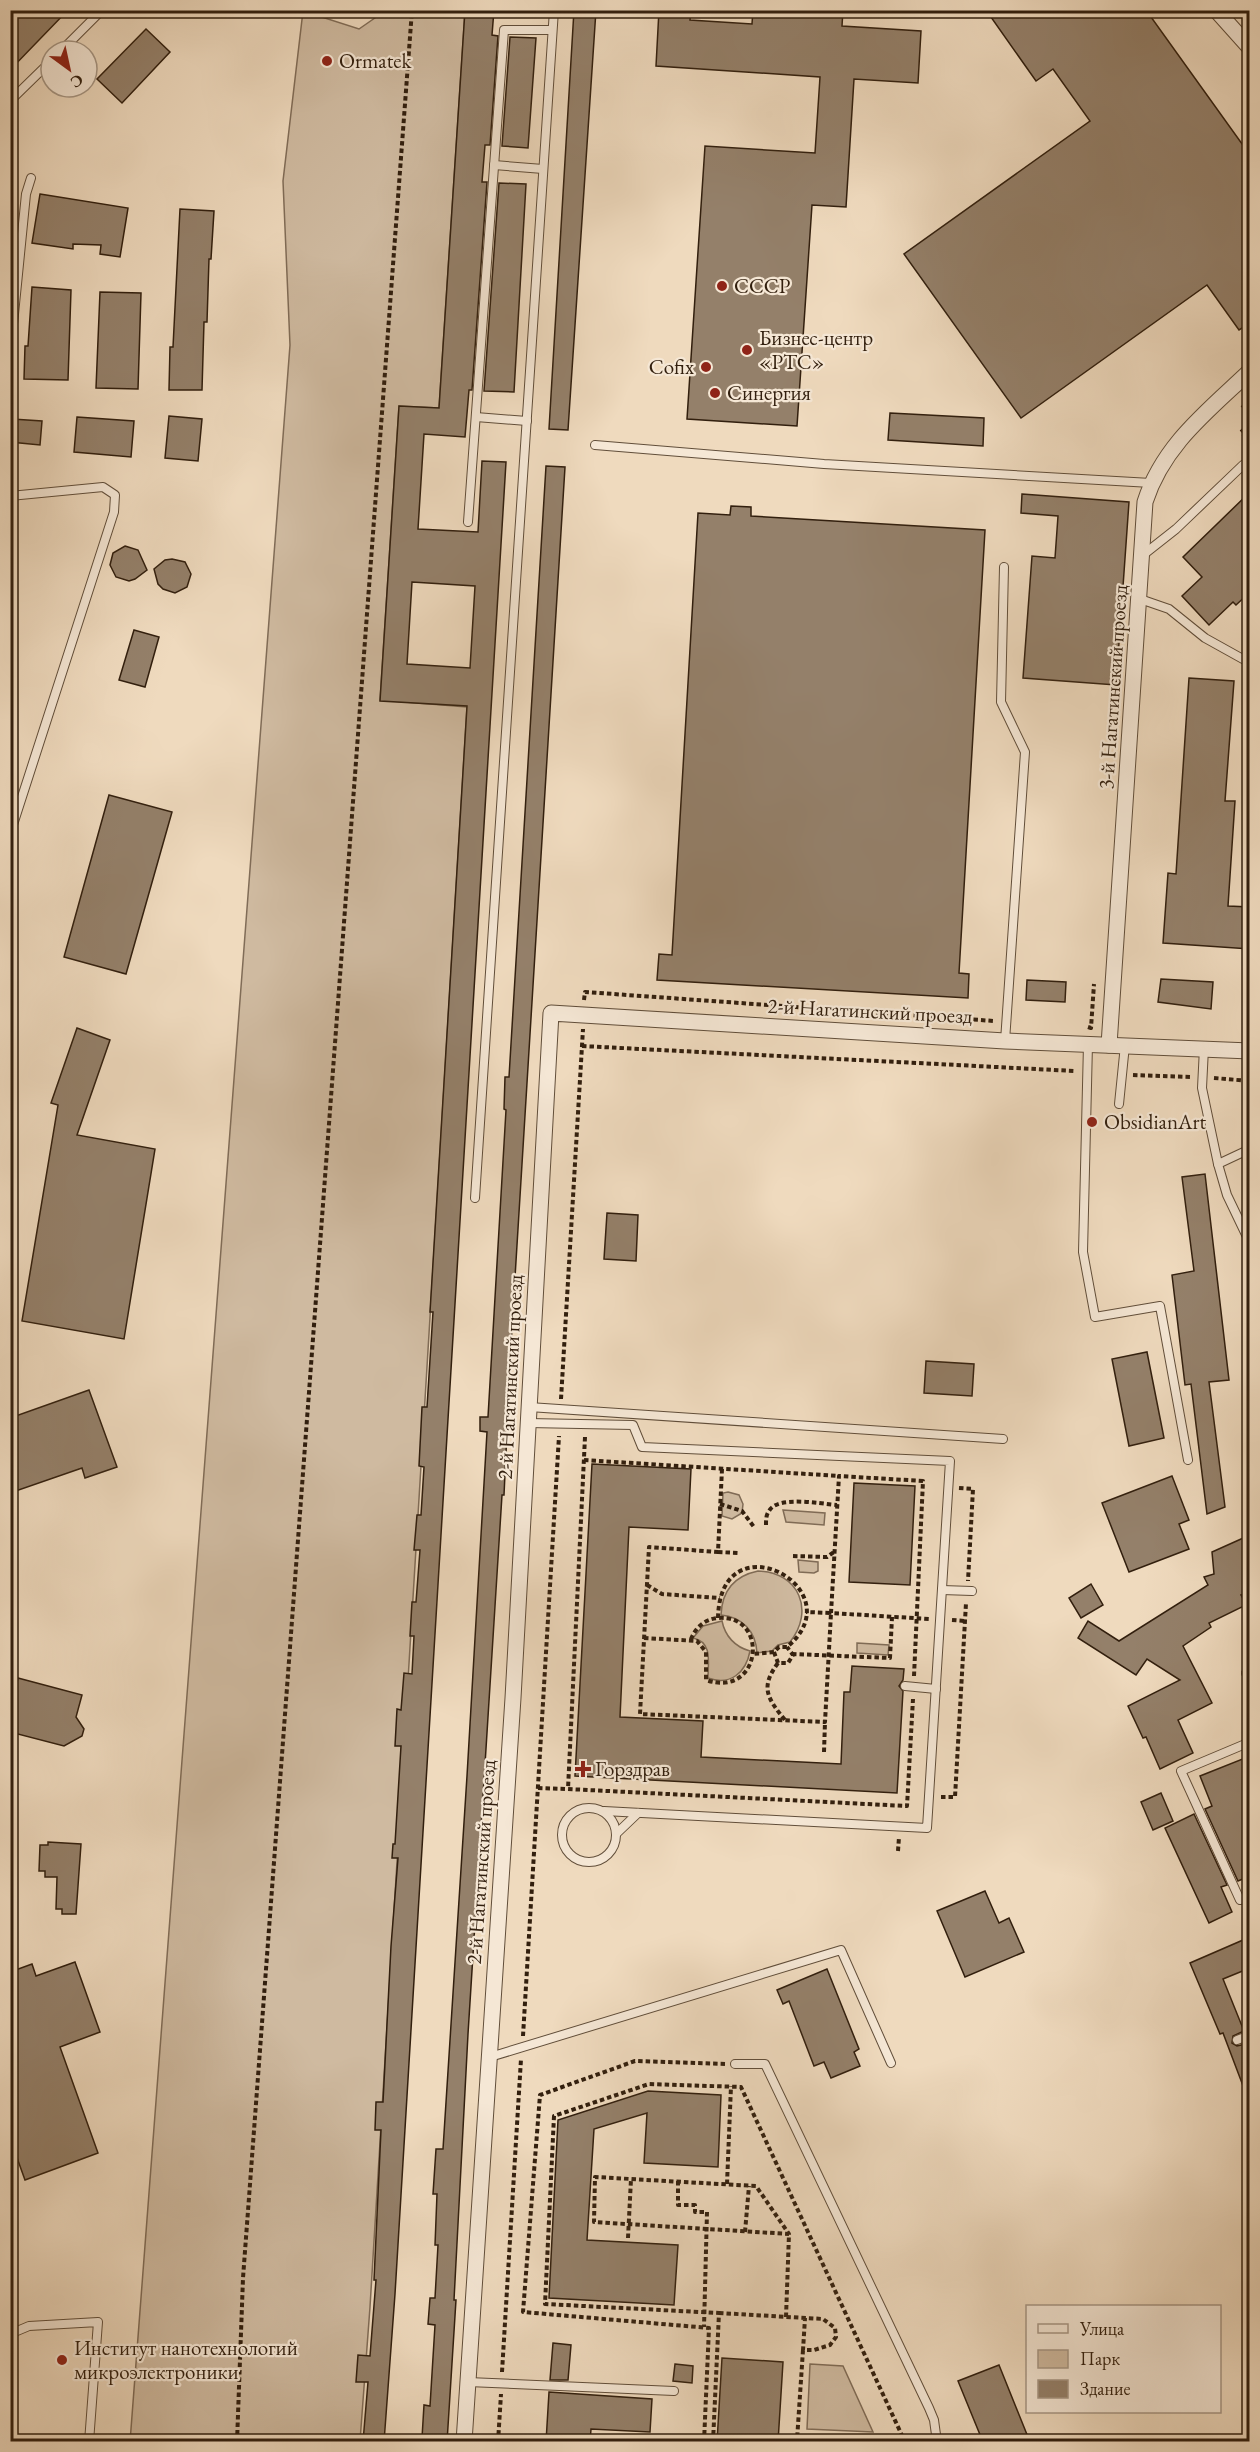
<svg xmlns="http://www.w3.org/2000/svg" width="1260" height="2452" font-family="'EB Garamond',serif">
<rect width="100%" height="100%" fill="#efdabe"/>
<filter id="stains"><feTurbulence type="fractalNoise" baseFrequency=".00333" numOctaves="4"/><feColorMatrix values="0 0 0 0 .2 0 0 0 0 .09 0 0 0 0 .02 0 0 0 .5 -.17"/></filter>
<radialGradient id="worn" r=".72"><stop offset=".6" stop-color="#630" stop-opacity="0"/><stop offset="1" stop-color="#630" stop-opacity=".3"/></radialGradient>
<g fill="#cfbaa0" stroke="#806c57" stroke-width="1.5">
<path d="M303,11L359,29L385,11H465L439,408L399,406L380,700L467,707L370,2307L360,2441L130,2442L290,345L283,181Z"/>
<path d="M728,1492L739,1495L743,1504L742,1513L732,1519L722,1516L723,1493Z"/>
<path d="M783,1510L825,1513L824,1525L786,1522Z"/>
<path d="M798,1560L818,1562V1571L814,1573L799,1572Z"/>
<path d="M758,1571C799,1572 815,1611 790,1642L778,1645L772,1651L757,1653C756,1631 742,1617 721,1615C722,1590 734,1576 758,1571Z"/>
<path d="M722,1621C725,1636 735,1647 750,1651C746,1673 730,1686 708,1678C708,1663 713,1642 693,1638L703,1626Z"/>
<path d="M857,1643L889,1645L888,1655L857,1653Z"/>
<path d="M810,2364L843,2366L873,2432L807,2429Z"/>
</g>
<g fill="#94806a" stroke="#321f0e" stroke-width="1.5" fill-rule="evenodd">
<path d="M10,10H68L10,70Z"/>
<path d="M465,10H494L492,35L498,36L490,145H485L482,182H487L472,390H469L465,437L424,434L418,529L478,532L482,461L506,462L395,2294L384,2442H363L368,2382H356L358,2355L370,2356L376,2280H374L381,2130H375L376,2102H383L391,1946L398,1858H392L393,1844H395L401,1746H395L397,1709L401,1710L404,1673L412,1674L414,1636H410L412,1602H416L420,1550H414L417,1515H421L424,1467L419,1466L422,1407H427L433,1312H430L467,706L380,701L399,406L439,408ZM412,582L475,586L470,668L407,664Z"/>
<path d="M574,10H596L568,430L549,429Z"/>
<path d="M659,10H691L690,20L752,24L753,10H843L842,26L921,31L918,83L854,79L846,207L812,205L797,426L687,419L696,282L705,146L815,153L820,77L656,66Z"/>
<path d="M986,10H1146L1250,155V323L1239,330L1207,285L1021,418L904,254L1090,121L1053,69L1036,81Z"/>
<path d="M146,29L170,52L122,103L97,79Z"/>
<path d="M510,37L536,38L528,148L502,146Z"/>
<path d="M499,183L526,184L514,392L484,391Z"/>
<path d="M40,194L128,208L120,257L100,254L101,245L73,244V249L32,243Z"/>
<path d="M180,209L214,211L211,259H209L207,322H204L202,390H169L170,347H173Z"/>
<path d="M32,287L71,290L68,380L24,379L25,346H28Z"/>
<path d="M100,292L141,293L138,389L96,388Z"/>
<path d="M890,413L984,418L983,446L888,440Z"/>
<path d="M169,416L202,419L198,461L165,458Z"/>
<path d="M77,417L134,421L131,457L74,452Z"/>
<path d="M12,419L42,421L40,445L10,442Z"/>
<path d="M546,466L565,467L512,1326L504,1495H502L468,2034L454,2300H456L447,2442H428V2438H422L424,2405L430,2406L435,2325L428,2324L430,2298H435L438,2245H435L437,2194H433L436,2149H443L467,1776L487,1432L480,1431V1417H488L506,1110L504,1109L505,1077H509Z"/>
<path d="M1250,492V592L1236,605L1233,602L1209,625L1182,596L1202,577L1183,557Z"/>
<path d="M1022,494L1129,502L1116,685L1023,678L1032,556L1055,558L1058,516L1021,513Z"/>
<path d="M731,506L751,507V516L985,530L959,973L969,974L968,998L657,980L659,954L672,955L698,513L730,515Z"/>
<path d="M125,546L138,550L147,570L135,579L129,581L116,577L110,565L113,553Z"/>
<path d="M172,559L185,562L191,574L187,587L175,593L163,589L158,584L154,569L165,560Z"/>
<path d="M134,630L159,637L145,687L119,680Z"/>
<path d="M1189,678L1234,681L1225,801H1235L1228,906L1250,907V949L1163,943L1168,873L1176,874Z"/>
<path d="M109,795L172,812L126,974L64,957Z"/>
<path d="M1161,979L1213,982L1211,1009L1158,1002Z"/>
<path d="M1027,980L1066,982L1065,1002L1026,1000Z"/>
<path d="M77,1028L110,1040L77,1135L155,1149L124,1339L22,1321L58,1105L51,1103Z"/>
<path d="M1205,1174L1229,1380L1209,1382L1225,1507L1207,1514L1191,1384L1185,1385L1172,1275L1194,1271L1182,1177Z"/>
<path d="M607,1213L638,1215L636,1261L604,1259Z"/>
<path d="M1147,1352L1164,1438L1129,1446L1112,1359Z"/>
<path d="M926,1361L974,1364L972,1396L924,1393Z"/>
<path d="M89,1390L117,1467L85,1478L82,1468L10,1493V1418Z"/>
<path d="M592,1464L691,1469L688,1530L629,1527L620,1717L703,1721L701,1757L841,1764L844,1692H850L852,1666L904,1669L903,1680L899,1686L903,1691L897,1793L575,1776Z"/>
<path d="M1172,1476L1189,1520L1179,1524L1189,1549L1129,1572L1102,1503Z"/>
<path d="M854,1483L915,1486L910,1585L849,1582Z"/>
<path d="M1250,1535V1592L1241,1595L1246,1605L1209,1623L1211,1627L1183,1646L1212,1703L1178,1720L1193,1753L1160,1769L1146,1737L1143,1738L1128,1706L1180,1680L1147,1659L1136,1675L1078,1638L1088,1621L1119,1641L1208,1585L1204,1577L1214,1574L1212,1552Z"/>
<path d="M1091,1584L1103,1605L1081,1618L1069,1598Z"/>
<path d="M18,1678L82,1695L76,1717L84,1729L82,1736L64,1746L10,1732V1710Z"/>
<path d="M1250,1756V1876L1238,1881L1205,1809L1212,1806L1200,1776Z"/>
<path d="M1161,1793L1173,1821L1153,1830L1141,1802Z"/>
<path d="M1194,1814L1227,1885L1221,1887L1232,1912L1209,1923L1165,1828Z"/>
<path d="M48,1842L81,1844L76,1914H62V1909H56L57,1877H45V1871H39L40,1845H48Z"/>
<path d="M985,1891L999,1923L1009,1918L1024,1952L965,1977L937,1911Z"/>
<path d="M1250,1937V1968L1223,1979L1244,2031L1233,2036L1232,2043L1237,2046L1250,2043L1248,2099L1223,2033L1220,2034L1190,1963Z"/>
<path d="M75,1962L100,2032L60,2047L98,2153L25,2180L16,2155L10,2157V1972L32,1964L36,1976Z"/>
<path d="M827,1969L859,2049L854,2052L860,2066L831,2078L824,2062L814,2066L789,2001L783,2004L777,1990Z"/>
<path d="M648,2091L721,2095L718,2167L644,2163L647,2113L594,2129L587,2240L678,2245L674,2305L549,2298L558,2120Z"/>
<path d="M553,2343L571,2345L568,2380H550Z"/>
<path d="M722,2358L783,2362L778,2442H717Z"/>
<path d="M675,2364L693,2366L692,2383L673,2381Z"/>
<path d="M999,2365L1030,2442H983L958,2381Z"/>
<path d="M549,2392L652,2399L650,2432L591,2429L590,2442H546Z"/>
</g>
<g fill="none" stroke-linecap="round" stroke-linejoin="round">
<g stroke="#614e3a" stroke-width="10">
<g id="lane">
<path d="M61,51L102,10"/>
<path d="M10,101L51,61"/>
<path d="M494,165L543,169"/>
<path d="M10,354L26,194L31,178"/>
<path d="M476,417L527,421"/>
<path d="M595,445L824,464L1151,483"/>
<path d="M10,496L103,487L115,495L114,512L10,834"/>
<path d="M468,522L504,30H552"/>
<path d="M1143,555L1176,529L1243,465"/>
<path d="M1004,567L1001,702L1025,752L1005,1041"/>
<path d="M1140,599L1169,609L1205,638L1250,663"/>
<path d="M1088,1044L1083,1252L1095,1317L1160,1306L1188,1460"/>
<path d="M1204,1048L1202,1088L1218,1164"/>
<path d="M1119,1104L1125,1045"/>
<path d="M1250,1149L1218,1164L1227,1195L1250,1243"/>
<path d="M475,1198L554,10"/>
<path d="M529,1407L1003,1439"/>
<path d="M528,1423L633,1425L642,1447L950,1461L927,1828L604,1811"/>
<path d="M942,1590L972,1591"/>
<path d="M1246,1673L1250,1671"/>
<path d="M905,1686L936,1689"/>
<path d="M1250,1742L1181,1771L1240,1900L1250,1896"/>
<circle cx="589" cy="1835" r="27"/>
<path d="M617,1833L638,1813"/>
<path d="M1237,2040L1250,2035"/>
<path d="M490,2057L841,1950L891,2063"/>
<path d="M735,2064H765L929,2408L934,2420L937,2442"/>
<path d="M10,2334L29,2326L98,2322L89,2442"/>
<path d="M468,2382L674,2391"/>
</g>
</g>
<g stroke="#614e3a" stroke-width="17">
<g id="street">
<path d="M1216,10L1250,48"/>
<path d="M1109,1045L1145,502C1163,445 1208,411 1250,371"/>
<path d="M464,2442L513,1698L551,1013L1005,1041L1250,1051"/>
</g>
</g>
<g stroke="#321f0e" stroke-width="4" stroke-dasharray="4.5 3" stroke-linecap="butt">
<path d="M1242,405L1250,412"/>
<path d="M1250,424L1241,432L1250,441"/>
<path d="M584,1000L585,992L994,1021"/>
<path d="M1088,1027L1091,1028L1094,984"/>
<path d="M582,1046L1075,1071"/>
<path d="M1133,1075L1192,1077"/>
<path d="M1214,1078L1250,1081"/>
<path d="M561,1399L583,1029"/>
<path d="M585,1437L568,1789L907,1806L913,1699"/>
<path d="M584,1460L839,1476"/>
<path d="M722,1469L718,1552L649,1547L640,1714L825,1722L831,1613L806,1612"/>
<path d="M959,1488L973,1489L968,1581"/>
<path d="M720,1504L742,1511L754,1527"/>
<path d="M766,1525C766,1520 766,1515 769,1511C778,1495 821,1504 837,1505"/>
<path d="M718,1552L738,1553"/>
<path d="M793,1556L827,1557L834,1552"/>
<path d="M647,1585L662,1594L720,1598"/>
<path d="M718,1618C720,1516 857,1589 787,1647H779L774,1652L753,1654"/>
<path d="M952,1620L965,1621"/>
<path d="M644,1638L697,1641L706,1652V1680C762,1699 770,1614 718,1618C705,1619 696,1627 691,1639"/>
<path d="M774,1652L778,1663H788L793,1655L787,1647"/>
<path d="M792,1654L890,1658L892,1617"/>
<path d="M778,1663C760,1687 767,1698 785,1720"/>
<path d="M914,1676L923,1481L839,1476L831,1613C864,1615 896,1617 929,1619"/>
<path d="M824,1752L825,1722"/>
<path d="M538,1788L568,1789"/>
<path d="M941,1797H955L966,1603"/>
<path d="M898,1851L899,1837"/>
<path d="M523,2036L559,1436"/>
<path d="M678,2181V2205H695V2212H707L704,2327"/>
<path d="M727,2184L731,2086"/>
<path d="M745,2232L749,2186"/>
<path d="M628,2238L631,2179"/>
<path d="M719,2313L823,2319L835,2328L836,2337L830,2345L814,2350H803L805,2318"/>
<path d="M786,2317L789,2234L594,2222L595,2177L756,2186L789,2234"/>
<path d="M803,2350L797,2440L817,2442"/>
<path d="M502,2372L521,2059"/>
<path d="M237,2442L243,2278L412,10"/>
<path d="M498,2442L501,2394"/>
<path d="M704,2442L709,2328L523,2312L540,2095L635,2061L725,2064"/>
<path d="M713,2442L719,2313L545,2304L554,2116L649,2084L741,2087L905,2442"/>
<path d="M896,2442L904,2438"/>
</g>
<use href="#lane" stroke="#f5e7d5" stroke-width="8"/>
<use href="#street" stroke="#f5e7d5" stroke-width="15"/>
</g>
<g fill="#8f2418" stroke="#f5e7d5" stroke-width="2">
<circle cx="327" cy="61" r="6"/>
<circle cx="722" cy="286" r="6"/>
<circle cx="747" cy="350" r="6"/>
<circle cx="706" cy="367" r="6"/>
<circle cx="715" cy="393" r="6"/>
<circle cx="1092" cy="1122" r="6"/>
<path d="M580 1760h6v6h6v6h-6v6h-6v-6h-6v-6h6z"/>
<circle cx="62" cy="2360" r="6"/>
</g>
<g text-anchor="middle" stroke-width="4.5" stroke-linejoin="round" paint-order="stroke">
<g font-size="21" fill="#321f0e" stroke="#f5e7d5" text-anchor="start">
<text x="339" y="68">Ormatek</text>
<text x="734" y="293">СССР</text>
<text x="759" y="345">Бизнес-центр<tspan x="759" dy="24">«РТС»</tspan></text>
<text x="694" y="374" text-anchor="end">Cofix</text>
<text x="727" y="400">Синергия</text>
<text x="1104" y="1129">ObsidianArt</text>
<text x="595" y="1776">Горздрав</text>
<text x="74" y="2355">Институт нанотехнологий<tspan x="74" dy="24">микроэлектроники</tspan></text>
</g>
<g font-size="21" fill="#321f0e" stroke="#f5e7d5">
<text transform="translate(1113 687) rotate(-86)" y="7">3-й Нагатинский проезд</text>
<text transform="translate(870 1011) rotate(3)" y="7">2-й Нагатинский проезд</text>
<text transform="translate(510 1377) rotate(-87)" y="7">2-й Нагатинский проезд</text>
<text transform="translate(481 1862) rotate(-86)" y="7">2-й Нагатинский проезд</text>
</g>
</g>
<rect width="1260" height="2452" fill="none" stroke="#efdabe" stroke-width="36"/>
<rect x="12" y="12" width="1236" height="2428" fill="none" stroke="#321f0e" stroke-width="3"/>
<rect x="18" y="18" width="1224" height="2416" fill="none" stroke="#321f0e" stroke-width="1.5"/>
<rect x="1026" y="2305" width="195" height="108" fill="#f5e7d5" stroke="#a79785" stroke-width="1.5"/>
<rect x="1038" y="2324" width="30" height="9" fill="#f5e7d5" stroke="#a79785" stroke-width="1.5"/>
<text x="1080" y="2335" font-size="18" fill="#321f0e">Улица</text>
<rect x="1038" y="2350" width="30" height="18" fill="#cfbaa0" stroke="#a79785" stroke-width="1.5"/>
<text x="1080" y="2365" font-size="18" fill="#321f0e">Парк</text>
<rect x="1038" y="2380" width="30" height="18" fill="#94806a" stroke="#a79785" stroke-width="1.5"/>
<text x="1080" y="2395" font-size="18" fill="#321f0e">Здание</text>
<g transform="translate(69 69) rotate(147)"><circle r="28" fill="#f5e7d5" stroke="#a79785" stroke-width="1.5"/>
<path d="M0-4.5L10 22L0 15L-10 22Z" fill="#8f2418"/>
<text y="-9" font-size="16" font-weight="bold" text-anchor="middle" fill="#321f0e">С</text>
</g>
<rect width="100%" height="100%" filter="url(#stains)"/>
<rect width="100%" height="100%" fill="url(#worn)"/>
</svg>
